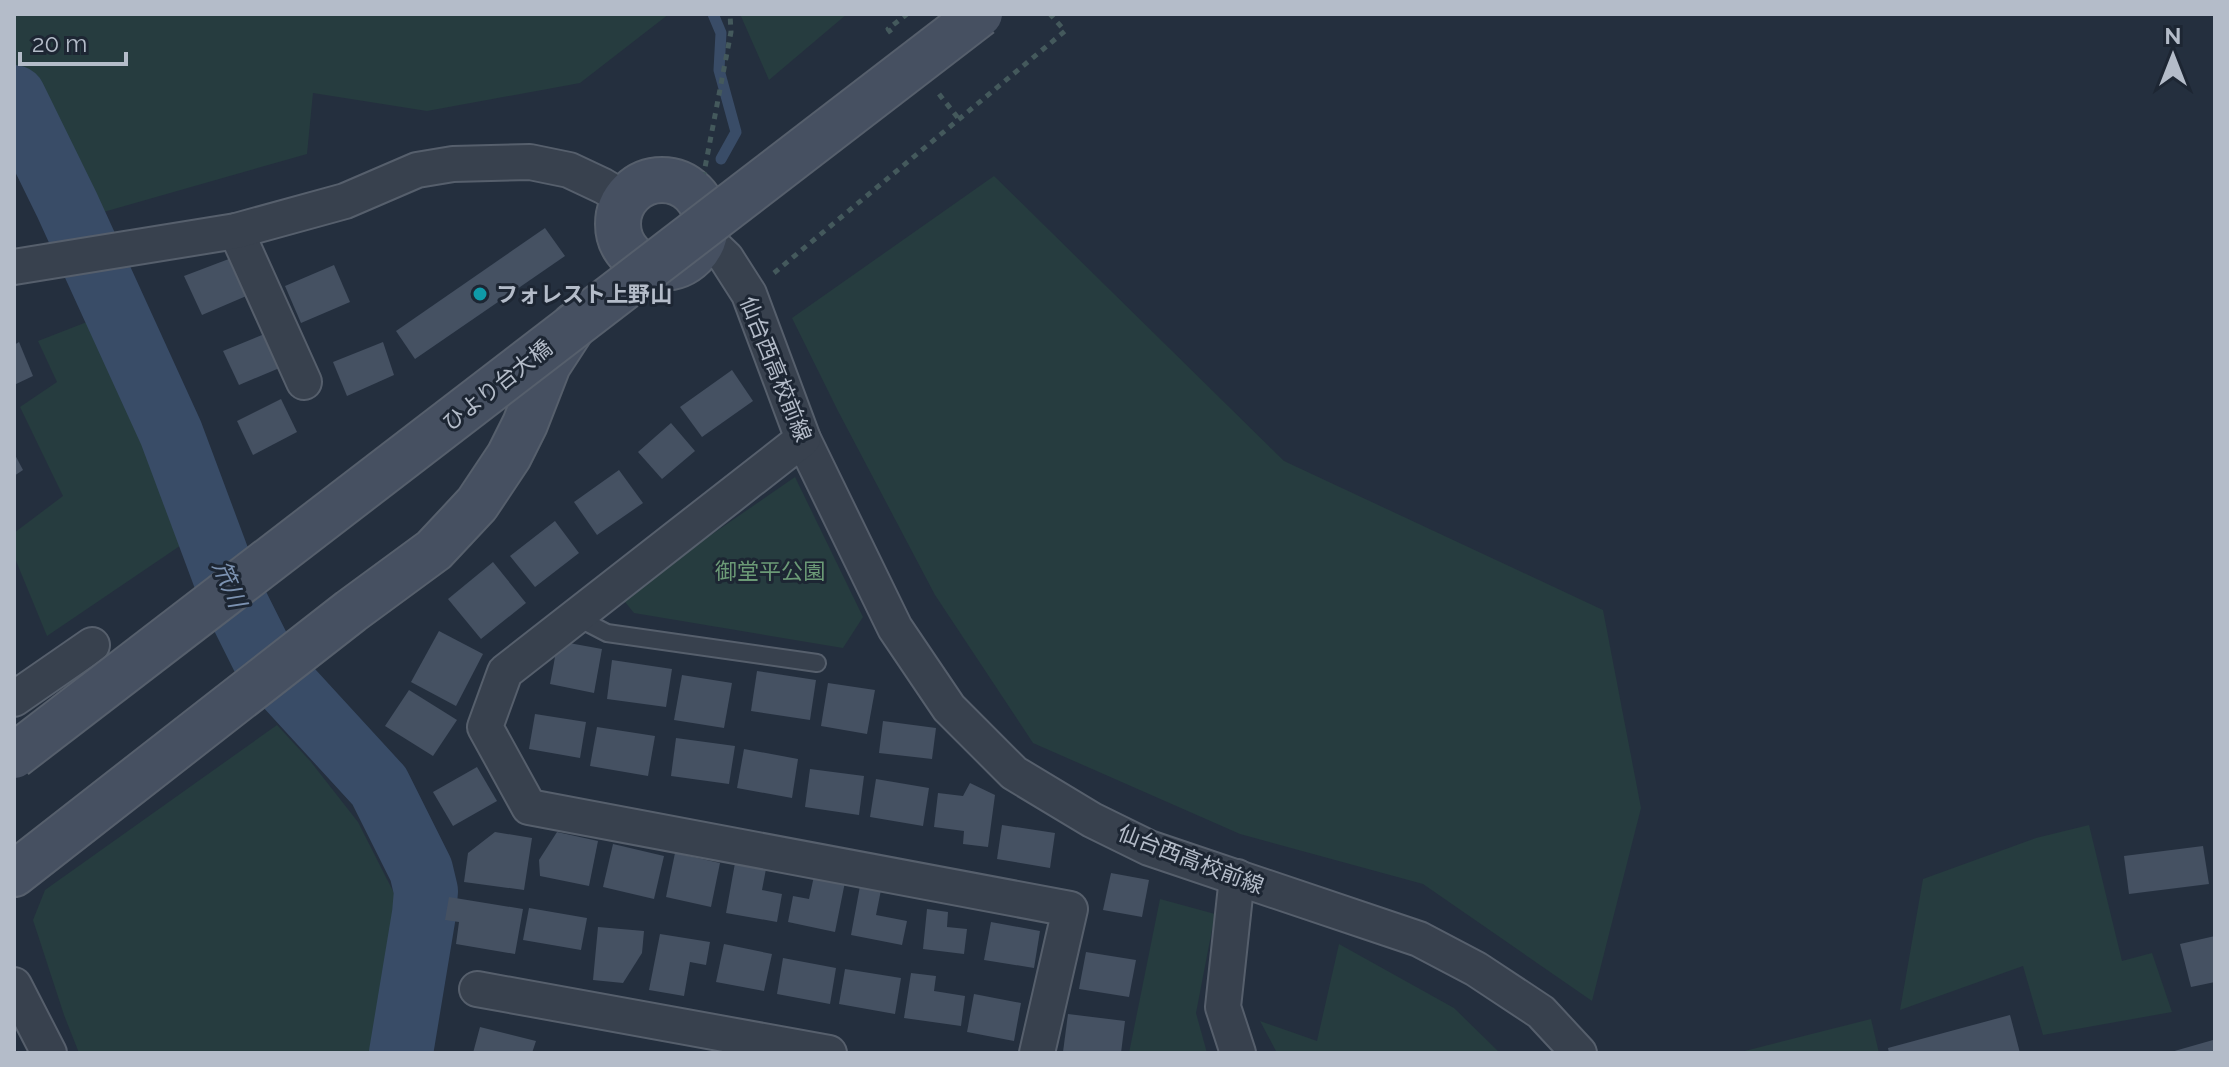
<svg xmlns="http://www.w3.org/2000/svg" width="2229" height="1067" font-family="Raleway,'Noto Sans JP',sans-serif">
<rect width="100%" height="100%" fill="#242f3e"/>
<g fill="#263c3f">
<path d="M14,14H669L580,83L427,111L313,93L307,154L93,215L14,90Z"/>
<path d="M740,14H847L769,80Z"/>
<path d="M994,176L1284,461L1603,610L1641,808L1592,1001L1423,884L1240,834L1033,743L935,595L838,411L792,318Z"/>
<path d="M92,320L196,535L47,636L14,556V533L63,496L20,407L57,382L38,341Z"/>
<path d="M795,477L863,617L843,648L634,613L621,597Z"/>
<path d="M277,725L311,762L358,822L394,893V998L390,1053H79L64,1015L33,920L45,890Z"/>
<path d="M2089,825L2122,961L2152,953L2172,1012L2043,1035L2023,966L1900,1010L1923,879L2036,838Z"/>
<path d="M1160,899L1215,914L1196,1013L1207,1053H1129Z"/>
<path d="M1339,944L1454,1008L1500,1053H1277L1260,1021L1317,1041Z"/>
<path d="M1871,1019L1879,1053H1737Z"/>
</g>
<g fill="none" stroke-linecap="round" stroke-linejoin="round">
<path stroke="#394c67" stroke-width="11" d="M713,14L721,33L719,70L736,132L721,159"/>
<path stroke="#394c67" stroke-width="64" d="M14,97L67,205L171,433L230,591L266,663L379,786L421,870L426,891L424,914L401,1053"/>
</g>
<g fill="#455162">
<path d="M545,228L565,256L415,359L396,331Z"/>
<path d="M234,257L251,294L202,315L184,276Z"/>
<path d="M334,265L350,302L301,323L285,286Z"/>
<path d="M272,331L289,364L239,385L223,351Z"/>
<path d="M19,342L33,376L14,385V345Z"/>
<path d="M383,342L394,375L347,396L333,362Z"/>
<path d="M732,370L753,401L702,437L680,407Z"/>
<path d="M281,399L297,432L253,455L237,421Z"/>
<path d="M671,423L695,451L662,479L638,452Z"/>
<path d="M14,453L23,470L14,476Z"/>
<path d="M619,470L643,503L597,535L574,502Z"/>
<path d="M555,521L579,553L535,587L510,556Z"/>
<path d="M493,562L526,603L481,639L448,599Z"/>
<path d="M439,631L483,654L456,706L411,682Z"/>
<path d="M558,641L602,649L594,693L550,684Z"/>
<path d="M612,660L672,669L666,707L607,699Z"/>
<path d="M757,671L816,680L810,720L751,711Z"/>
<path d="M682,675L732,683L724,728L674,720Z"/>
<path d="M828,683L875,690L867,734L821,726Z"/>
<path d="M409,690L457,720L433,756L385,726Z"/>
<path d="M535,714L586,722L580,758L529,749Z"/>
<path d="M883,721L936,728L932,759L879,753Z"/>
<path d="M597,727L655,736L648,776L590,766Z"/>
<path d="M676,738L735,746L729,784L671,776Z"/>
<path d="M744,749L798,759L792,798L737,788Z"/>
<path d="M477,767L497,801L453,826L433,792Z"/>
<path d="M810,769L864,776L859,815L805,807Z"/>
<path d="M876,779L929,788L923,826L870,817Z"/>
<path d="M970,783L995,795L988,847L963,844L964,831L934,827L938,793L963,796Z"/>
<path d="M1002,825L1055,833L1050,868L997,859Z"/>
<path d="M495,832L532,838L524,890L464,882L468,853Z"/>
<path d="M557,832L598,841L589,886L540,876L539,860Z"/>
<path d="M613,844L664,856L654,899L603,887Z"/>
<path d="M2203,846L2209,884L2129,894L2124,856Z"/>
<path d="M675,853L720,863L711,907L666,897Z"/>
<path d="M735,863L766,869L762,890L782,894L777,922L726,913Z"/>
<path d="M1111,873L1149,880L1142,917L1103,910Z"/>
<path d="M814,876L845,882L835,932L788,922L793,896L809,899Z"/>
<path d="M860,886L881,890L876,915L907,921L902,945L851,935Z"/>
<path d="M449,897L523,909L515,954L456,944L459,922L445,920Z"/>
<path d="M529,908L587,918L581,950L523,940Z"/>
<path d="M927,909L948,912L947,927L967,929L964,954L923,949Z"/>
<path d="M991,922L1040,931L1034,968L984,960Z"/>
<path d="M598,927L644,931L642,953L623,983L593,980Z"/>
<path d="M660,934L710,942L706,965L690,962L684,996L649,990Z"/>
<path d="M2215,936V982L2191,987L2180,944Z"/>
<path d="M724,944L772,954L764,991L716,982Z"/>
<path d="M1086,952L1136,960L1129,997L1079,989Z"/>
<path d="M783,958L836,968L830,1004L777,994Z"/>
<path d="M845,969L901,978L895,1014L839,1004Z"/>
<path d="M911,973L936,976L934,991L965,996L961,1026L904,1018Z"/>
<path d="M974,994L1021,1003L1014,1041L967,1032Z"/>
<path d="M1068,1014L1125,1021L1121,1053L1063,1052Z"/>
<path d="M2010,1015L2020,1053H1889L1888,1048Z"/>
<path d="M480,1027L536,1041L532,1053H473Z"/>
<path d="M2213,1040L2215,1053H2171V1052Z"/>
</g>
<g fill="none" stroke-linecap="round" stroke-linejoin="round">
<g stroke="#565f6c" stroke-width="20">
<path id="lane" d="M576,617L607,633L817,663"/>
</g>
<g stroke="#565f6c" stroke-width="38">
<g id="street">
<path d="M236,231L304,382"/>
<path d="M705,238L726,258L749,294L803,439L895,628L949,708L1014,773L1092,820L1149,848L1419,939L1476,969L1541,1012L1579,1053"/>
<path d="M14,267L236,231L345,201L417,170L453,164L530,162L569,170L603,186L625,199"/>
<path d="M803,439L505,672L485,727L529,807L1070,909L1037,1053"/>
<path d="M14,699L92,645"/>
<path d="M1237,877L1223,1007L1238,1053"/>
<path d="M14,985L49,1053"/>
<path d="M477,989L829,1053"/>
</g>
</g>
<g stroke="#565f6c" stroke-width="48">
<g id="secondary">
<circle cx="662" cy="224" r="44"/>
<path d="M14,874L351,611L434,550L477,504L509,456L525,424L548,365L574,325"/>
</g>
</g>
<g stroke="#44595c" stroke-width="5" stroke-dasharray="6 6" stroke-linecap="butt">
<path d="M891,33L888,29L907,14"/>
<path d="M939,94L958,118"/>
<path d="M703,178L731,32L730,14"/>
<path d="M774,273L1065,31L1050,14"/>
</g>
<use href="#lane" stroke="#38414e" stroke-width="16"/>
<use href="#street" stroke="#38414e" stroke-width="34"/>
<use href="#secondary" stroke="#465061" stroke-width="44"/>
<g stroke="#565f6c" stroke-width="48" stroke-linecap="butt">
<path id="secondary-bridge" d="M14,756L980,14"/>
</g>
<use href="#secondary-bridge" stroke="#465061" stroke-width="44"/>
</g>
<circle fill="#0f9aa8" stroke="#1d2633" stroke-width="3" cx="480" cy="294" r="8"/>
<g text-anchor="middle" stroke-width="6" stroke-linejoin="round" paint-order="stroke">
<g font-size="22" font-weight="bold" fill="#b4bcc9" stroke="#1d2633" text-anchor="start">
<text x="496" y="302">フォレスト上野山</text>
</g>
<g font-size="22" fill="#b4bcc9" stroke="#1d2633">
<text transform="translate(776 369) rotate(68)" y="8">仙台西高校前線</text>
<text transform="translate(497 385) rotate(-38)" y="8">ひより台大橋</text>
<text transform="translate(1191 859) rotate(21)" y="8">仙台西高校前線</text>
</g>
<g font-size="22" fill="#6b9a76" stroke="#1d2633">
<text x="770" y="579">御堂平公園</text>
</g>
<g font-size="24" font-style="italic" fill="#7c92b1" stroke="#1d2633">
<text transform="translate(229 584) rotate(67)" y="8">笊川</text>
</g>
</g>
<rect width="2229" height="1067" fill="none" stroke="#b4bcc9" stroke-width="32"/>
<g transform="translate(2173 56)" stroke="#1d2633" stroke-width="6" paint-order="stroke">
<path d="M0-6L14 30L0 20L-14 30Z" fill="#b4bcc9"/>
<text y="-12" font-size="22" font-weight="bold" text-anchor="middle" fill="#b4bcc9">N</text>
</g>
<path d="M20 52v12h106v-12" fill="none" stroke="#b4bcc9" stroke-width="4"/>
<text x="32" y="52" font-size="24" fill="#b4bcc9" stroke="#1d2633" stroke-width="6" paint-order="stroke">20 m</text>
</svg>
